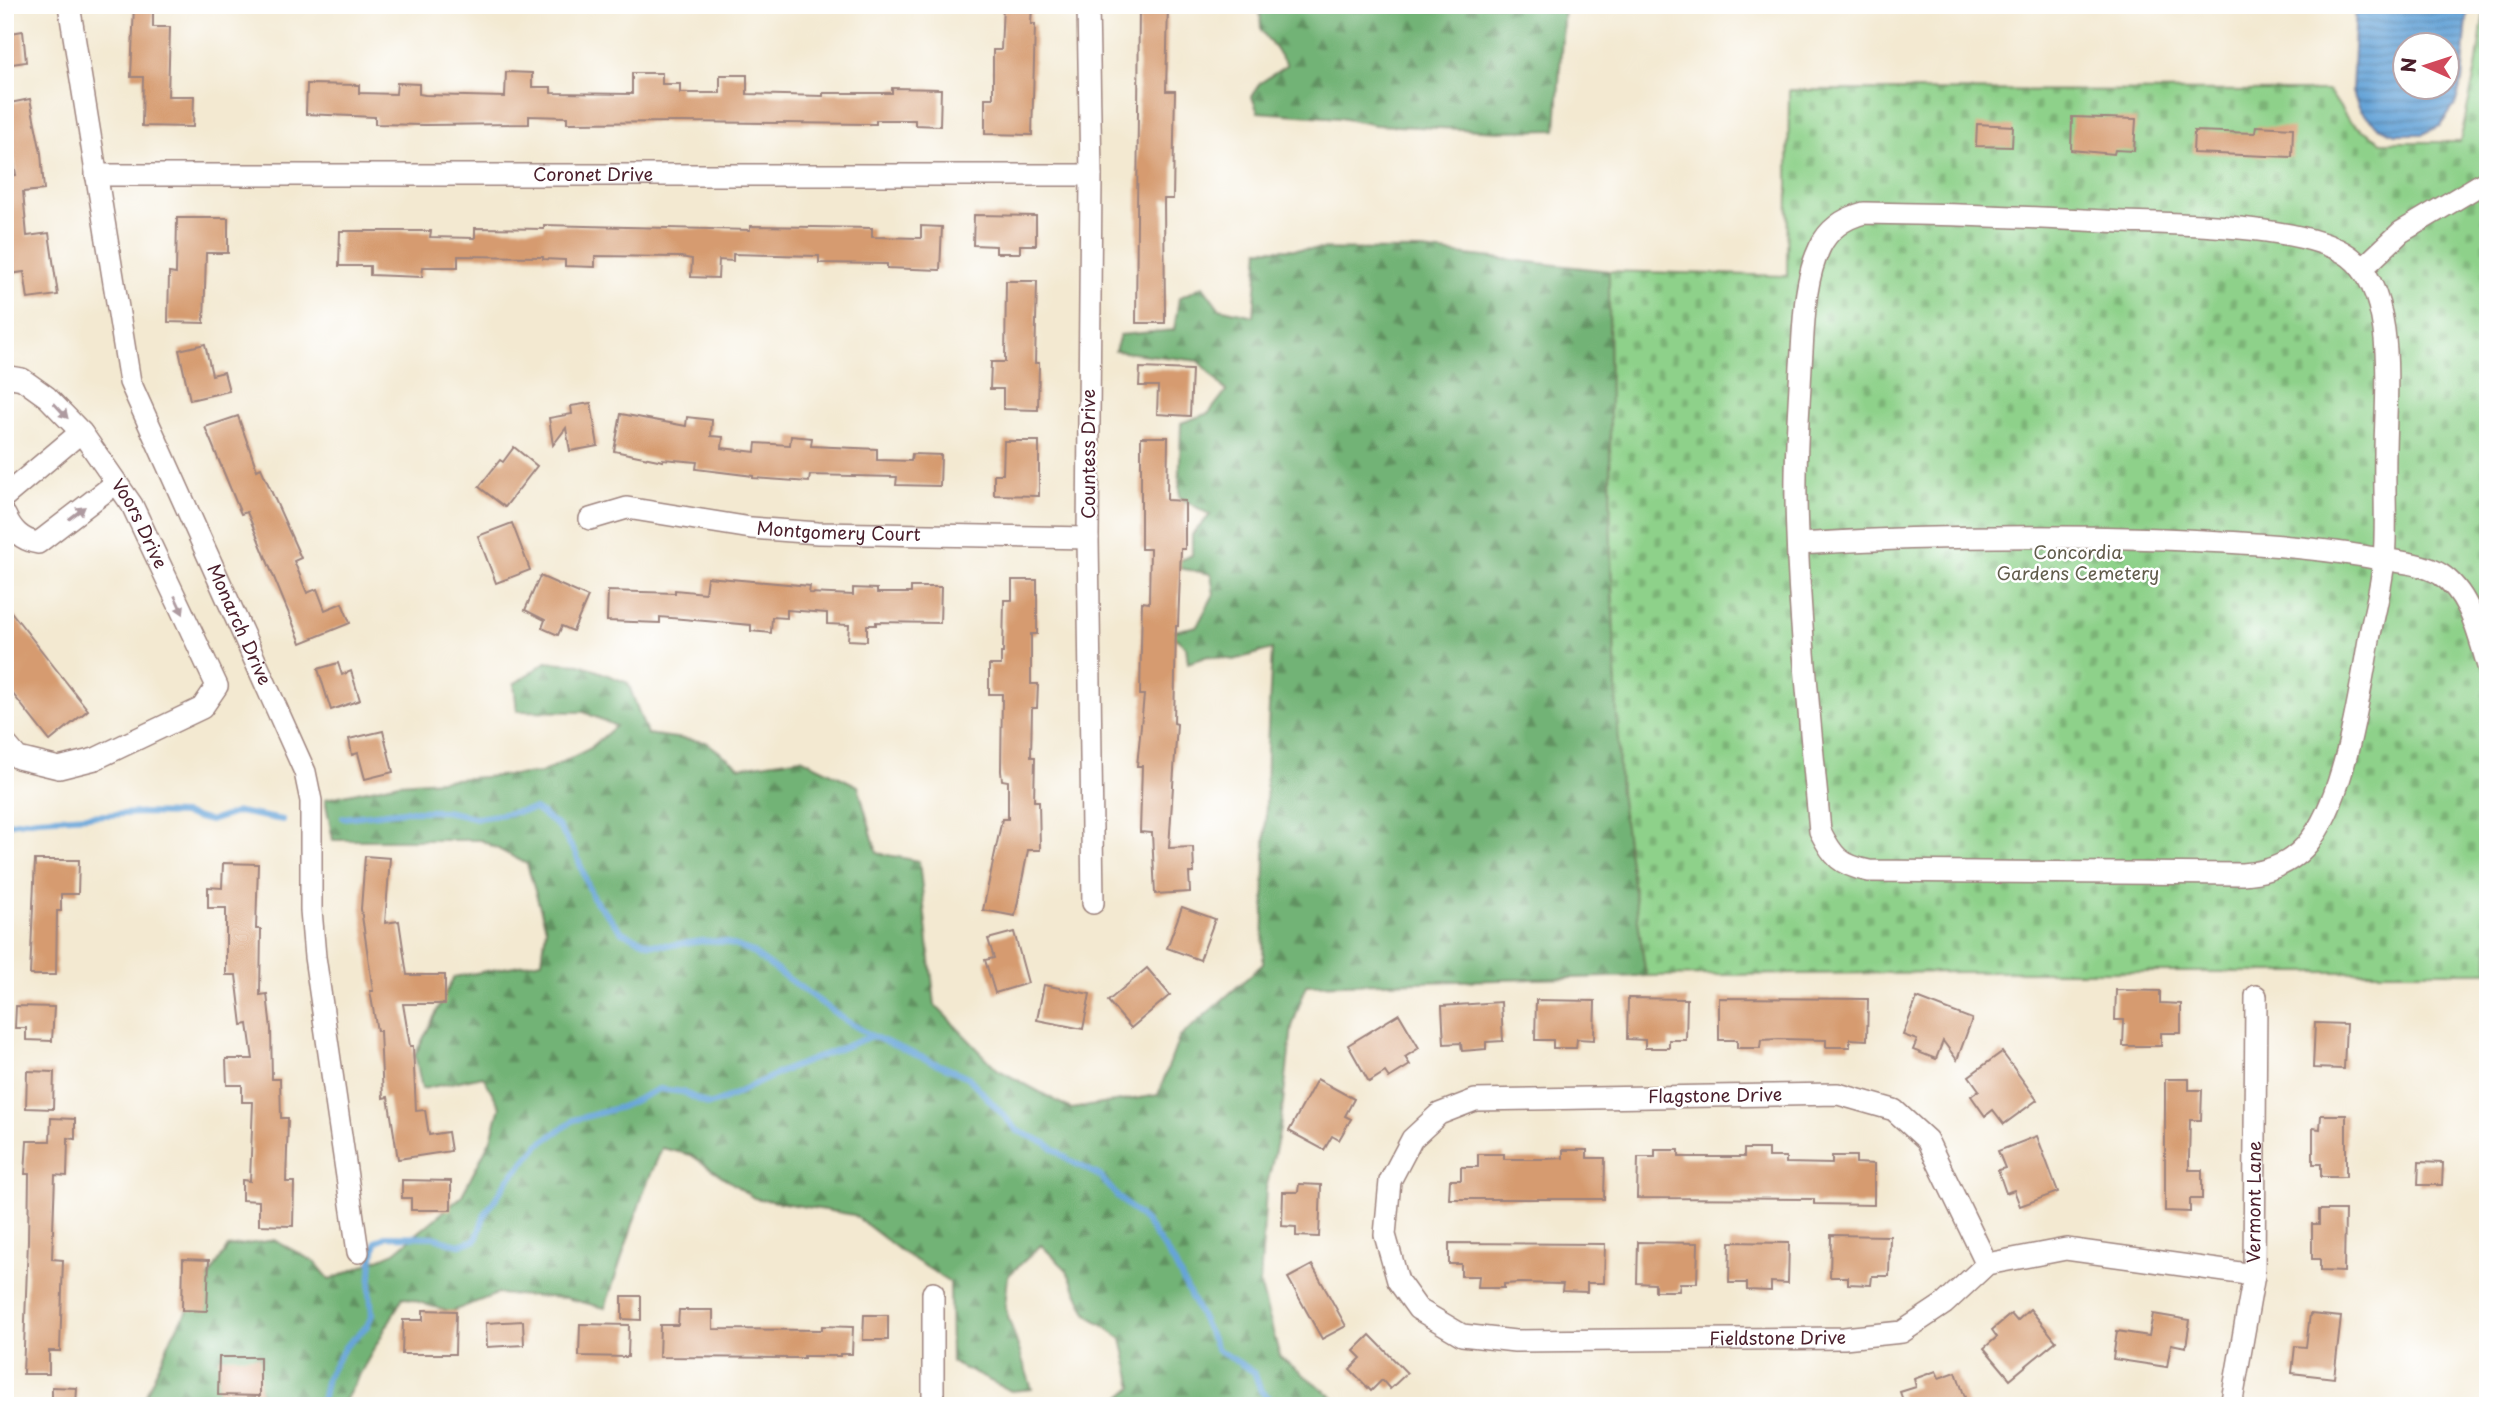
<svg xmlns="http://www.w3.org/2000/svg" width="2493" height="1411" font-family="'Playpen Sans',sans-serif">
<defs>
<pattern id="forest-firs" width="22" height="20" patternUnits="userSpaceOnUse" patternTransform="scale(1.75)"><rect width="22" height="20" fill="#72b376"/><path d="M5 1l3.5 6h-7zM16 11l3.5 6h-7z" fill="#609161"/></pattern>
<pattern id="cemetery-stones" width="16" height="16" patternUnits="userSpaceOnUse" patternTransform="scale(1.75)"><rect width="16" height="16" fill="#8ed18a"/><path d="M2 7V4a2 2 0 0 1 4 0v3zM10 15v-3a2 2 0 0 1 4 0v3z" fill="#7cb377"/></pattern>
<pattern id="water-rules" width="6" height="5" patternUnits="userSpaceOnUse" patternTransform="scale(1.75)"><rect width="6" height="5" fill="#66a4d8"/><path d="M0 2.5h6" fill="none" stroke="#5685af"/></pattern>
</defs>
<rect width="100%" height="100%" fill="#fff"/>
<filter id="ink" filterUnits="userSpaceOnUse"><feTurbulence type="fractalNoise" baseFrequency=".0143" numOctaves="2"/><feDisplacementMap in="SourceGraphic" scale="14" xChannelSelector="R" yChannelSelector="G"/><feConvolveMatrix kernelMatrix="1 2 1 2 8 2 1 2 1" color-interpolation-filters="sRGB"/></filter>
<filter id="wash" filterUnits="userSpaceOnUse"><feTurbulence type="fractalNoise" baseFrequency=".00686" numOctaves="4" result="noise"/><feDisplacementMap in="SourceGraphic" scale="28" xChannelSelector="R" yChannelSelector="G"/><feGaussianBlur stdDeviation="1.57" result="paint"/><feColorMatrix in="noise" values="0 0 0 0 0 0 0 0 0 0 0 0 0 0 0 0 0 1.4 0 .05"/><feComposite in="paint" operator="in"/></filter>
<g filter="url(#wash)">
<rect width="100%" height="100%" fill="#f3e9d1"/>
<g fill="url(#forest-firs)" stroke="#5e6950" stroke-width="2">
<path d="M1260,5H1564L1556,130L1502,131L1376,125L1340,118L1258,112L1252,97L1259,84L1287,65L1261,30Z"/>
<path d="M1259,249L1422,250L1609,271L1611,556L1620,792L1646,976L1306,985L1292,1027L1280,1129L1266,1189L1260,1284L1280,1357L1345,1406H1110L1133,1387L1122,1339L1088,1315L1066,1269L1041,1245L1008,1276L1005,1307L1032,1389L1011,1391L951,1362L950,1282L902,1252L854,1215L754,1198L691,1155L662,1148L645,1188L605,1308L566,1298L497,1294L450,1312L403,1297L342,1406H141L173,1334L228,1247L274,1240L315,1262L330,1280L395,1252L461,1197L491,1139L500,1107L483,1076L422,1089L415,1055L454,977L542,961L546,928L527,864L481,840H333L325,799L399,783L541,773L589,749L616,726L584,712L517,711L514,684L546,662L580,664L628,683L647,734L706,742L740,767L801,758L858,786L877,853L919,861L935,1005L997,1069L1071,1109L1158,1095L1179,1038L1263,964L1267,746L1272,649L1234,660L1208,656L1188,663L1186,647L1169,632L1197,626L1214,594L1211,574L1168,566L1192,555V535L1210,515L1179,497L1181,423L1209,413L1226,391L1199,361L1115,351L1120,335L1174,330L1179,298L1203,286L1219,308L1254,316Z"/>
</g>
<path fill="url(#cemetery-stones)" stroke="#6c785a" stroke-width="2" d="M2485,5H2488V972H1960L1646,976L1620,792L1611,556L1609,271L1787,276L1789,90L2329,91L2349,121L2382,142H2460L2476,68Z"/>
<path fill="url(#water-rules)" stroke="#586282" stroke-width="2" fill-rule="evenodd" d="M2356,5H2468L2462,81L2455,105L2440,126L2423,134H2395L2379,127L2361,111L2352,92ZM2406,46H2448V88H2406Z"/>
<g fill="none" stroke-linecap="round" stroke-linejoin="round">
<g stroke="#66a4d8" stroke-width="6">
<path d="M343,818L404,811H445L478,818L535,809L558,826L576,854L593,898L622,932L650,944L671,945L703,941L725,942L750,951L845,1020L872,1036L968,1077L1018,1131L1046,1143L1069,1160L1100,1176L1118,1197L1145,1221L1173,1261L1217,1349L1254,1372L1261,1391L1277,1406"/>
<path d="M5,824L37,819L140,813L182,814L210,821L238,812L283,820"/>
<path d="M321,1406L327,1377L345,1347L367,1326L372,1315L370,1292L372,1260L376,1242L387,1236L434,1237L458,1245L476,1240L485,1214L508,1180L540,1144L574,1120L621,1107L659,1089L683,1092L709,1105L725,1099L783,1071L872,1036"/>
</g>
</g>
<g id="blocks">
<g fill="#d69b6f">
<path d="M134,5H153V27H170L168,96H194L193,127L142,126L143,77H131Z"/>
<path d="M1003,5H1032L1031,24H1035L1032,135L985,134V98H993V50H1001Z"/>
<path d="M1139,5H1168L1166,91H1175L1174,137L1173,199H1164L1165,323H1136Z"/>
<path d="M23,31L26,62L5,65V34Z"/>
<path d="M506,72L532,73V87H551V93L632,94V73H662V84H680V93H720V75H747V94L823,96V93H892V88L941,89L940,126L915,125V120H876V124L679,122L567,123V117L529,116V124L425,125L375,124V117L306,114L307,84L359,85V93L396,94L397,83L419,84V94L425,95L505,97Z"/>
<path d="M30,99L41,153L44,190L23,192L27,236L49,233L58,295L28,299L24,272L10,274L5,237V176L16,175L5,104Z"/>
<path d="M2072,117L2136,119L2134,151L2115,150L2114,154L2071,150Z"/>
<path d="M1977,124L2013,126L2012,147L1976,146Z"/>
<path d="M2256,126L2293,128L2292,157L2193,153L2194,131L2255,133Z"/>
<path d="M974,215L1036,216V245H1020V253H996V246L973,245Z"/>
<path d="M177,218H228V253H206L204,323L168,322L169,273L176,274Z"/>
<path d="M544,225L750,230V226L872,228V237L921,238V226L942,227L940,270L887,268V264L819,263V256L733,254V261L719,260L718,278L691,277L692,259L681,257L595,256V267L565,266V260L543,259V257L458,256V267H423L422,277L370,275V266H339L340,231H431L430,237L475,238V228L544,229Z"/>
<path d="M1006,281H1037L1035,363H1039L1038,410L1003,409V389H990L991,362H1005Z"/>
<path d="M205,344L212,375L224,372L229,391L190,400L179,350Z"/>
<path d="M1140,368L1192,370L1190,416L1157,414L1158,386H1139Z"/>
<path d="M591,403L598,446L570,451L566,428L553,445L549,418L572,414L571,406Z"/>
<path d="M621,414L686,426L687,417L712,420L711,436L723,437L722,448L755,452L756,443L790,445L791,436L812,438L811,446L877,449V460L911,461L912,454L941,455L940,486L896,485L897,477L810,475L809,482L753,478V476L696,469L697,462L663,459V461L614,451Z"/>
<path d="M238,416L257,470L261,468L301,558L294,561L307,593L317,589L325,610L342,603L350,623L301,643L247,512L241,514L205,427Z"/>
<path d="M1141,437H1168L1167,500L1185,501V549H1181L1178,626H1176L1174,723L1177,724L1169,848L1193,847L1194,873H1189L1190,892L1155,894L1152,833L1140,832L1142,766H1137L1144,695H1140L1142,602L1149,603L1150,549H1141Z"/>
<path d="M1004,441H1039V496L994,495V474H1003Z"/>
<path d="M514,447L537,466L505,507L479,487L500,460L503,462Z"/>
<path d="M512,523L530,570L496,583L478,536Z"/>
<path d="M540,576L588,597L573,631L562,626L558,635L542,628L545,620L525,610Z"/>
<path d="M707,577L810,586L809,593L853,595V588L877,589V593H911V587H941L940,623L876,622V625H867V641L848,640L849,625L827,624V613L787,610V618L772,617L771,633L751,631V625L660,617V623L607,621L608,591L675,593V590L705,593Z"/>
<path d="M1012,580H1037V634H1031V684H1038L1037,708H1032L1031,757H1035L1034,801H1039L1040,850H1028L1015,916L983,910L1002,819H1008V781L1002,780L1001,771L1002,694H989V665H1001V653H1003L1004,600H1012Z"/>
<path d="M5,604L88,710L50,741L5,684Z"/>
<path d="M338,663L342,675L351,671L360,700L331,710L318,669Z"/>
<path d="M383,731L393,772L365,779L358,753L352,755L349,739Z"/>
<path d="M365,856L390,858L385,923L399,921L407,975H445V1004H403L410,1046H413L416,1111L425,1110L429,1135L448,1132L451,1151L398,1159L388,1097L383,1098L380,1031H377L370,991H373L361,909Z"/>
<path d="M35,860H79L78,894H61V911H57L56,975H30Z"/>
<path d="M223,863L258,864L256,929H261L260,995L267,994L271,1029L272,1079H280L281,1118H288L286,1182H294L293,1226L259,1225V1201L242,1200V1180L250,1181L253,1102H242V1085H227L226,1059H253L248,1024L242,1025L236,975H226V908H208V887L222,888Z"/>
<path d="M1182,907L1215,919L1200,960L1167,948Z"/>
<path d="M1014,932L1028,983L995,993L985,960L994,958L988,939Z"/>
<path d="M1147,968L1170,995L1131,1028L1108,1001Z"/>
<path d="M1044,985L1090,994L1083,1029L1037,1020Z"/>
<path d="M2116,990L2160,991V1003L2181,1004V1033H2161V1046H2123L2124,1020H2115Z"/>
<path d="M1628,998L1687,999L1686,1040H1669V1048H1645V1040L1627,1039Z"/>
<path d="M1719,998L1868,999L1867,1040L1850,1039V1047H1826V1040L1779,1039L1761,1040L1760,1048H1737V1040H1719Z"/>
<path d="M1917,998L1972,1019L1957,1060L1943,1041L1936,1059L1913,1050L1917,1040L1903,1035Z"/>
<path d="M1536,1000L1595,1001L1594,1040L1577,1039L1576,1048H1553V1040H1535Z"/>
<path d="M1501,1002L1503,1041L1486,1042V1049L1462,1051L1461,1043L1444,1044L1442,1006Z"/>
<path d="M16,1006L54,1007L52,1041L26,1040V1028H15Z"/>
<path d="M1399,1014L1419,1048L1405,1057L1410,1065L1389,1078L1385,1072L1369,1082L1348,1045Z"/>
<path d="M2315,1023L2346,1024L2344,1069L2313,1068Z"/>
<path d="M2002,1052L2037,1100L2004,1124L1993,1110L1985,1116L1971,1096L1979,1090L1969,1076Z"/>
<path d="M27,1071L54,1072L53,1109L26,1108Z"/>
<path d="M1317,1079L1354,1099L1345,1116L1351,1119L1339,1140L1332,1136L1324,1150L1289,1131Z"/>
<path d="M2165,1079H2189V1090H2202L2201,1120H2190L2189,1158V1170H2202V1199H2190V1212L2165,1211Z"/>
<path d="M2321,1115H2346V1177H2321V1164H2313V1128L2320,1129Z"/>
<path d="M51,1118L75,1119V1139L68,1138L67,1176L55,1175L52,1259L63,1260L60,1351H49V1374H23L28,1241L29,1174H25L27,1141H50Z"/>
<path d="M2037,1136L2058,1192L2020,1206L2014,1190L2006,1193L1998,1170L2005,1168L1998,1151Z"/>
<path d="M1744,1149H1768V1157H1786V1163L1832,1164V1156H1856V1163L1874,1164V1205L1814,1204V1199L1637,1198L1638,1157H1655V1150H1679V1157H1744Z"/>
<path d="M1563,1150H1587V1158H1605L1604,1199H1449L1450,1180H1461V1167H1478V1154H1504V1159H1546L1563,1158Z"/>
<path d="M2419,1162L2443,1163L2442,1185H2418Z"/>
<path d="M402,1180L451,1181V1210H411V1198H402Z"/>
<path d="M1299,1184L1321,1185L1319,1237L1296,1236V1227L1282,1226L1283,1192H1298Z"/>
<path d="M2319,1210H2345L2344,1272L2320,1271V1259H2312V1224H2319Z"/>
<path d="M1831,1235L1890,1236L1889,1276H1872L1871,1285L1848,1284V1277H1830Z"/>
<path d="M1638,1242L1698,1243L1697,1283H1680L1679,1291H1655V1284L1637,1283Z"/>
<path d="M1730,1242L1789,1243L1788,1283L1771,1282V1291L1747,1290V1283H1729Z"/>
<path d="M1449,1243L1605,1244L1604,1283H1587V1292L1562,1291L1563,1284L1520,1283L1504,1284V1288H1478L1479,1276H1461V1264H1449Z"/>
<path d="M183,1259L209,1260L207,1311L182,1310Z"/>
<path d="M1312,1265L1346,1326L1322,1339L1288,1278Z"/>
<path d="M622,1296H641V1320L622,1319Z"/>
<path d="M2030,1309L2056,1341L2010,1379L1984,1348L1997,1337L1992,1330L2011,1314L2017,1321Z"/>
<path d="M423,1310L456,1311L455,1354H402L403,1320H423Z"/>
<path d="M679,1310H713V1329L822,1330V1326L853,1327L852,1354H840V1356H804V1358L659,1357L660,1325H678Z"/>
<path d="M2153,1314L2190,1320L2186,1347L2171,1344L2167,1367L2113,1359L2117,1331L2149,1336Z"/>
<path d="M2310,1314L2341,1317L2334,1378L2292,1373L2295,1346L2306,1347Z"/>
<path d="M864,1315H888V1340H863Z"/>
<path d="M523,1321L524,1345L487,1347L486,1323Z"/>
<path d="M580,1324L629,1325L628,1357L579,1356Z"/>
<path d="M1370,1335L1407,1373L1390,1389L1382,1380L1371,1391L1350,1369L1361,1358L1354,1351Z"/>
<path d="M219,1357H260V1396L218,1395Z"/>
<path d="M1936,1371L1939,1378L1956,1372L1968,1406H1905L1900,1392L1916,1387L1914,1379Z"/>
<path d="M52,1387L77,1388L76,1406H52Z"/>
</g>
</g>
</g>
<g filter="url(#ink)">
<use href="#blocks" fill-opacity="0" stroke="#9e847e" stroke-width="2"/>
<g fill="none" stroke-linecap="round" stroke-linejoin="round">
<g stroke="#9e847e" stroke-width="24">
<g id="minor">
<path id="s1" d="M69,5L130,382L305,772L311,801V910L315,957L358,1252"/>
<path d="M1088,5L1091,175L1088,538L1093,903"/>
<path id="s2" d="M96,175H1091"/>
<path d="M1864,213C1950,214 2037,217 2123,222C2178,224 2306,225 2349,256C2399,293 2385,398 2385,453C2384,488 2387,524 2384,559C2382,584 2375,610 2370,634C2360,691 2346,792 2312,838C2295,862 2272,872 2242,874L1869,871C1840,865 1833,857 1820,831C1810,721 1798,609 1796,499C1795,455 1799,410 1801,366C1804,328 1803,282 1820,247C1829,228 1845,218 1864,213Z"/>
<path d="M2362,269L2401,232L2488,180"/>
<path id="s3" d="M5,376L22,379L47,397L82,433L132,505L217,686L202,708L95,759L59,768L18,758L5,743"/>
<path d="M5,496L81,432"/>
<path d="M5,515C12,530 21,540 38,543L116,483"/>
<path id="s4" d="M590,519L627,508L751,528L818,533L1088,538"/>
<path d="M1798,544C1919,536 2041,535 2162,539C2229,542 2297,545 2363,556C2387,561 2418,561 2440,574C2470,593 2478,634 2488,666"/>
<path id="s5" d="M1987,1264L1927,1140L1894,1110L1838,1094L1475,1100L1439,1114L1412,1139L1390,1181L1385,1235L1398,1281L1418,1309L1462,1335L1515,1341L1844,1338L1902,1332L1944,1304L1987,1264L2066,1249L2254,1275"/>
<path d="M933,1293V1406"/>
<path id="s6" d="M2231,1406L2254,1275L2256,996"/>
</g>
</g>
<use href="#minor" stroke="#fff" stroke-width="21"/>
</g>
<defs><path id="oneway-solid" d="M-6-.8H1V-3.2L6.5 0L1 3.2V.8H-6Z" transform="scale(1.75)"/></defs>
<g fill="#ae9aa0">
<use href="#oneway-solid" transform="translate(61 411) rotate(47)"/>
<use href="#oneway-solid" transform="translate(77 513) rotate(-38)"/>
<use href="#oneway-solid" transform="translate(179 605) rotate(65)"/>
</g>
</g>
<g text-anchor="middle" stroke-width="5" stroke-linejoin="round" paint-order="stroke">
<g font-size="18" fill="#4a1f2b" stroke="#fff">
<text dy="6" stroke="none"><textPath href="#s2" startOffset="497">Coronet Drive</textPath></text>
<text transform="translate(1089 454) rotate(-90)" y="6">Countess Drive</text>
<text dy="6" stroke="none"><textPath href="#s3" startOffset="206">Voors Drive</textPath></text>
<text dy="6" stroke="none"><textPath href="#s4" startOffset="252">Montgomery Court</textPath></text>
<text dy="6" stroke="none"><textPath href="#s1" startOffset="648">Monarch Drive</textPath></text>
<text transform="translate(1715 1096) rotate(-1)" y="6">Flagstone Drive</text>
<text dy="6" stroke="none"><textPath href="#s6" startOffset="206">Vermont Lane</textPath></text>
<text dy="6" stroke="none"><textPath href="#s5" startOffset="1230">Fieldstone Drive</textPath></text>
</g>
<g font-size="18" fill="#625d4c" stroke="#fff">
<text x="2078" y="559">Concordia<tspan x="2078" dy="21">Gardens Cemetery</tspan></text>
</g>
</g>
<rect width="2493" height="1411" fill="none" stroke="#fff" stroke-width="28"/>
<g transform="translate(2426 66) rotate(273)"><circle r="33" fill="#ffffff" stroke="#b7a5aa" stroke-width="2"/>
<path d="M0-5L12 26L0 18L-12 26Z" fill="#d1495b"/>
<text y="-10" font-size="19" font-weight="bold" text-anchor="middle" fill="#4a1f2b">N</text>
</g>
</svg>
